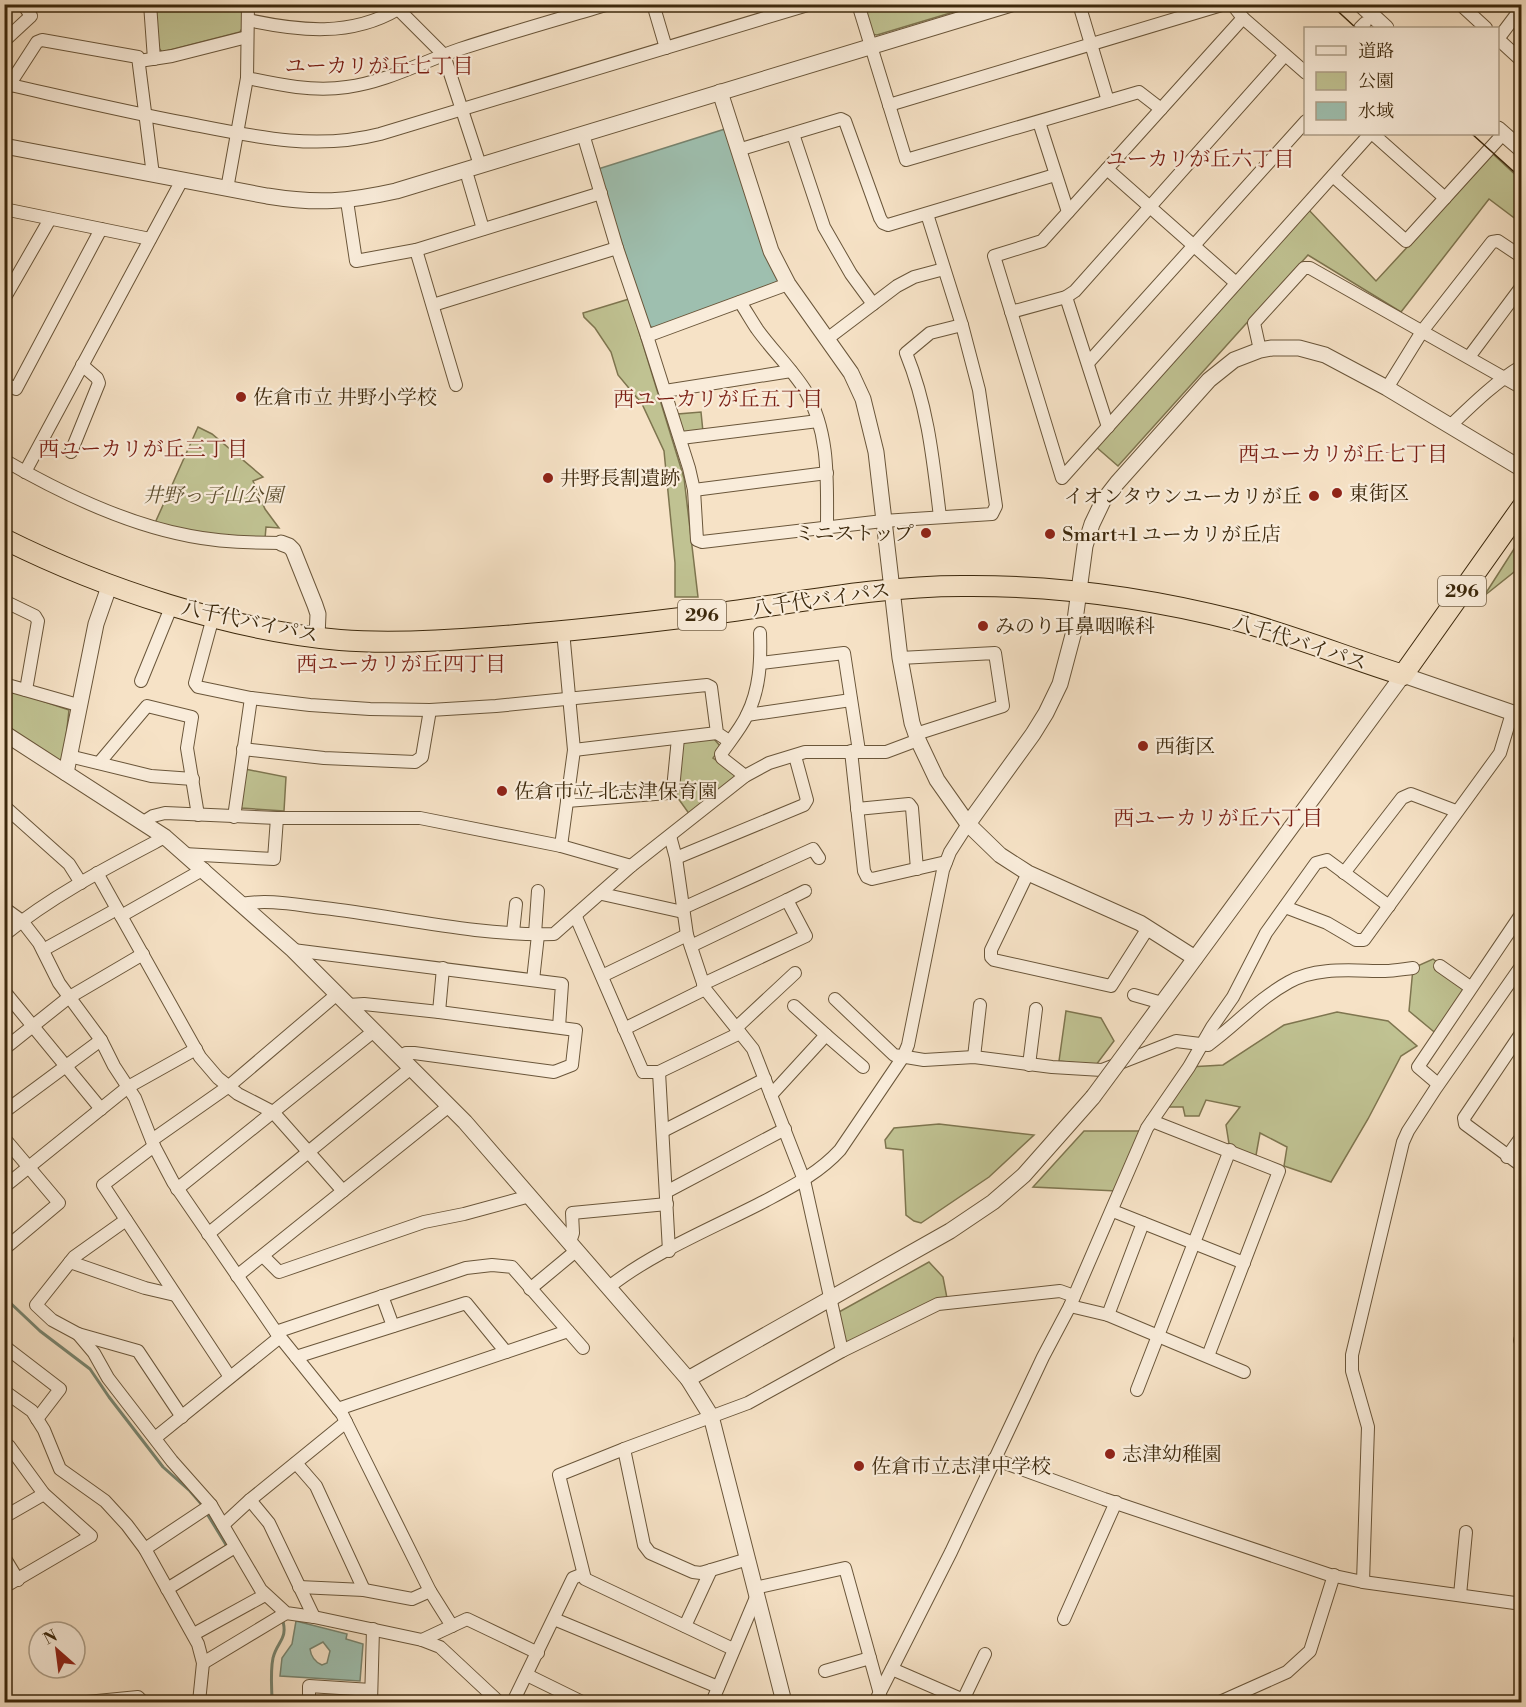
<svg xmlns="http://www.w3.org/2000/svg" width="1526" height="1707" font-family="'Libre Bodoni','Noto Serif JP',serif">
<rect width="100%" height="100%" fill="#f6e2c6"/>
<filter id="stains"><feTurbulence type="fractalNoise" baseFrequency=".00333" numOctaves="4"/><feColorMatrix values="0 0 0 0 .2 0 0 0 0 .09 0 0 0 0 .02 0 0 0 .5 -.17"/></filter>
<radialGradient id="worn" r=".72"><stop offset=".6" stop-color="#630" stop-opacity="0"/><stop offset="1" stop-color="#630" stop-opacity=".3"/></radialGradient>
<g fill="#c0c292" stroke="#7e754f" stroke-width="1.5">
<path d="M168,5H244L243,27L240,32L162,52L158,47L155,9Z"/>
<path d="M862,5H977L877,35L871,34Z"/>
<path d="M1493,154L1521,180V223L1489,199L1401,312L1308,255L1118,466L1095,446L1308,209L1376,281Z"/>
<path d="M629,299L684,478L698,597H675V563L664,451L642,404L618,375L611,352L595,328L584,317L583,313Z"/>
<path d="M701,412L703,432H683L678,414Z"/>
<path d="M198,427L212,434L263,477L253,481L265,509L279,528L266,527L265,539L221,538L155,523Z"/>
<path d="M1521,538V559L1514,572L1484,596Z"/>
<path d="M4,688L69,710L63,765L5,727Z"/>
<path d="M714,739L721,747L713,758L736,774L737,778L690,815L675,794L683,742Z"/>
<path d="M245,769L286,777L284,811L241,808Z"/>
<path d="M1433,959L1470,987L1439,1036L1409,1011L1413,968Z"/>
<path d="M1066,1011L1101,1018L1114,1041L1096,1065L1059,1061Z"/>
<path d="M1337,1012L1388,1021L1417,1046L1401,1056L1368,1119L1331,1182L1284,1166L1287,1147L1260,1133L1255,1161L1230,1150L1226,1125L1240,1107L1206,1100L1199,1116H1185L1183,1107H1168L1189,1067L1223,1065L1284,1025Z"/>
<path d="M939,1124L1034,1135L989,1177L921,1223L914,1221L906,1215L903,1150L886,1148L885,1140L894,1128Z"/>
<path d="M1084,1131H1140L1117,1191L1033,1187Z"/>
<path d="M929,1262L943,1277L947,1298L844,1344L839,1312Z"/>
</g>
<g fill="#9ebfaf" stroke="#77836e" stroke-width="1.5" fill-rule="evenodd">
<path d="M725,129L782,280L655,329L648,325L598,169Z"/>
<path d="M296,1621L347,1634L346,1639L363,1644L360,1681L280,1676L282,1658L292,1644ZM323,1642L330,1651L327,1663L322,1665C315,1662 311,1657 310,1649Z"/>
</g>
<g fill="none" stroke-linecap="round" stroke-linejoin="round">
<g stroke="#77836e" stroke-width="3">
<path d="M4,1297L40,1331L90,1369L109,1397L163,1467L190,1491L203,1506"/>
<path d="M206,1512L228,1548"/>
<path d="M272,1702C272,1689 270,1672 273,1658C277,1641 289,1639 282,1618"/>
</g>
<g stroke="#6a563a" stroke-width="14">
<g id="minor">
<path d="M150,4L154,59"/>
<path d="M393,4L444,55L480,165"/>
<path d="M653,4L666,48"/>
<path d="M858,4L906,160L1139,92L1161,109"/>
<path d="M1079,4L1108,101"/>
<path d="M1232,4L1243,18L1306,73"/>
<path d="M1460,4L1486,28"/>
<path d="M1243,18L1042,241L994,256L1062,478L1370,134"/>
<path d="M248,20C299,31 351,37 398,9"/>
<path d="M1360,28L1365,23"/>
<path d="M1498,39L1522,7"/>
<path d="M1498,39L1522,61"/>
<path d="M4,41L31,16L23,4"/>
<path d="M139,61L172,56L247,37"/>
<path d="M247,78C280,85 313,92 347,87C386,82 422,62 460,49C509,33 559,19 609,4"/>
<path d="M10,85C68,98 127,112 185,123C251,136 314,151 380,134L811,4"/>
<path d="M4,93L37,42L42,40L138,57L153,175"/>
<path d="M889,105L1225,4"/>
<path d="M1039,122L1068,212"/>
<path d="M583,134L617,248L647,336L689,468L694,490L697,540L702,542L883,521L992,514L996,506L979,390L962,325L927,214"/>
<path d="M793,134L824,227L851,274L873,304"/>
<path d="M1373,134L1445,198"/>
<path d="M738,150L841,119L845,121L880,218L883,223L888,225L1055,175"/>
<path d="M1107,169L1236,283"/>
<path d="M1333,176L1406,241L1503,134"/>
<path d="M468,178L483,229"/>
<path d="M227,189L247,78L248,4"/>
<path d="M347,201L356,261L416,250L601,193"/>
<path d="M4,209L150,239"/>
<path d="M416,250L456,385"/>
<path d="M1066,297L1108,427"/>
<path d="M4,299L50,219"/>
<path d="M740,302C746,311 751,320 757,329C772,350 791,368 805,390C830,432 827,481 827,528"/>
<path d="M433,305L617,248"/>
<path d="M1011,312L1066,297L1075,291L1285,55"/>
<path d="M647,336L788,284"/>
<path d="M827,339L897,286L914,277L944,269"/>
<path d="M1260,350L1254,323L1304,268H1310L1522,388"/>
<path d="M1469,357L1522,286"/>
<path d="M1088,363L1306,121"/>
<path d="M4,383L16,389L101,229"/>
<path d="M1387,388L1423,330L1492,242L1498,241L1522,257"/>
<path d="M665,391L791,371"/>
<path d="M1450,426C1473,404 1494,383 1522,366"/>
<path d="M681,438L818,421"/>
<path d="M71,452L99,383L97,378L82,365"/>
<path d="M4,460C61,493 125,524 190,536C220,542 251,543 281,543"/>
<path d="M25,472L182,180"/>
<path d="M694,490L827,473"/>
<path d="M940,517C933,459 928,407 906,353L930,333L962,325"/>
<path d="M4,601L35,616L38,621L26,690"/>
<path d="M213,617L195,683L198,687L251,698L310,705L370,709L430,710L496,706L707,685L711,687L717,733L729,741"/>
<path d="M900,658L995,653L1003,706L916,734"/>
<path d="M761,663L844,653L859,751"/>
<path d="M141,681L172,605"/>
<path d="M4,684L78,705"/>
<path d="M747,715L851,700"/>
<path d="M243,749L324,758L415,762L422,757L430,710"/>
<path d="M574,750L717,733"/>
<path d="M851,751L864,871L867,877L872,879L946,862"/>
<path d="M69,756L151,776L193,779"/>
<path d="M99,763L147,706L192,717L187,748L198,815"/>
<path d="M745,776L722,758L721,754C730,741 741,728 747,715C760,689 761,661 760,633"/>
<path d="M567,801L668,793L673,789L678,738"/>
<path d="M4,806L69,864L81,883"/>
<path d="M857,809L909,804L912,808L917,869"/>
<path d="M234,817L251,698"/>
<path d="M142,823L153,816L165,813L277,818H420L561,846L631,866"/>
<path d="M670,836L676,858L687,935L705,989L753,1049L804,1180L842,1351"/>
<path d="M561,846L574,750L563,631"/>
<path d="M184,854L274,859L277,818"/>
<path d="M676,858L804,805L807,800L795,756"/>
<path d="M97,873L200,1057L218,1078L238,1094L273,1112L343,1191"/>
<path d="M1028,873L991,950V957L994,960L1111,986L1148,928"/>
<path d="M1344,873L1402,798L1411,794L1456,811"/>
<path d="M602,894L683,912"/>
<path d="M787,900L805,891"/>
<path d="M241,904C269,899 296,905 324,908C400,917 477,936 554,934L631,866L745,776L769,763L805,752H886L918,740"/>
<path d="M1285,907L1327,923L1356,940H1364L1500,753L1512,713"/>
<path d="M4,908L22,921L39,943L59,983L101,1040L114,1066L135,1098L154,1146L173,1182L276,1332L342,1414L430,1591L452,1626"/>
<path d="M683,908L813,849L819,858"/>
<path d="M121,916L204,869"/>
<path d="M576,917L643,1072H659L740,1033"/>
<path d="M513,932L516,904"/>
<path d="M535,934L538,891"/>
<path d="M4,935C53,895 110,866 165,837"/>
<path d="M691,946L787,900L806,936L703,984"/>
<path d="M43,950L117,909"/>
<path d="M293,950L562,984L559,1027"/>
<path d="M1440,966L1470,987"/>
<path d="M602,976L687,935"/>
<path d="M533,980L538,935"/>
<path d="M4,991L101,1109"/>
<path d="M1134,995L1162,1003"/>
<path d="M835,999L894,1055L924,1060L974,1057L1052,1067L1102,1070L1176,1041L1208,1045C1236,1025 1258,999 1289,982C1317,966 1354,971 1385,971C1394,971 1404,969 1413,968"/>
<path d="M348,1005L364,1004L439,1012L576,1030L572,1065L554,1072L414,1053H406L400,1057"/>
<path d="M439,1012L443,968"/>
<path d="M736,1028L795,973"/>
<path d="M624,1029L705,989"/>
<path d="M1522,1032L1464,1118L1465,1124L1522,1166"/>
<path d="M826,1035L863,1067"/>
<path d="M4,1049L68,998L143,954"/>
<path d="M974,1057L980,1005"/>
<path d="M1029,1065L1036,1009"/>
<path d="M659,1072L669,1251"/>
<path d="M1438,1084L1418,1067L1522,913"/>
<path d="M771,1095L826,1035L794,1006"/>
<path d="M4,1112L101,1040"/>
<path d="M1152,1121L1279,1171L1208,1356"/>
<path d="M663,1131L765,1079"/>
<path d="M4,1138L59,1203L9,1245L4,1247"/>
<path d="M152,1140L229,1086L336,995"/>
<path d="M154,1146L103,1185L230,1377"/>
<path d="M1507,1157L1522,1136"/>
<path d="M4,1187L128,1087L196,1049"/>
<path d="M177,1189L374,1031"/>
<path d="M666,1192L785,1129"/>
<path d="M1113,1211L1244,1263"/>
<path d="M126,1220L74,1257L36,1305L52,1320L78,1334L94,1353L108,1378L172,1461L211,1505L261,1590L286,1613L314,1617L422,1640L440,1647L499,1702"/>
<path d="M208,1234L411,1068"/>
<path d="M570,1242L573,1233L572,1213L667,1204"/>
<path d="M263,1256L279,1272L424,1222L464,1214L530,1196"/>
<path d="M70,1262L145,1288L175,1295"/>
<path d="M237,1276L449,1106"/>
<path d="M609,1287C653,1252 715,1227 765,1201C793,1186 819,1173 840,1150L903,1057L908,1045L943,870L950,852L968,824"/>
<path d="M530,1289L577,1250"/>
<path d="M382,1296L393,1326"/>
<path d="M1070,1306L1108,1315L1244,1372"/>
<path d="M1108,1315L1143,1223"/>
<path d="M276,1332L466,1268L492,1265L512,1267L583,1348"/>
<path d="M78,1334L138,1351L182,1417"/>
<path d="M1520,1340H1522"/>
<path d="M4,1346L60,1389L37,1419"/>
<path d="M296,1357L466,1303L506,1352"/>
<path d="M1137,1390L1230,1150"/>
<path d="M4,1391L32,1411L44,1430L60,1469L105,1501L127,1525L145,1549L198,1644L203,1663L199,1702"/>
<path d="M338,1409L568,1331"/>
<path d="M155,1438L280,1337"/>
<path d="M624,1449L748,1403L842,1351L938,1304L1060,1291L1074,1296"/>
<path d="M4,1450L9,1446L44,1494L91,1536L4,1587"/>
<path d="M994,1459L1104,1499L1330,1575L1363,1582L1522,1604"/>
<path d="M296,1463L316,1486L364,1590"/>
<path d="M250,1500L269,1523L314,1617"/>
<path d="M4,1517L44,1494"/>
<path d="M223,1525L250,1500L346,1422"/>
<path d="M145,1549L211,1505"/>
<path d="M4,1557L18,1580"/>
<path d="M1363,1582L1368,1427L1352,1371V1355L1403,1142L1408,1131L1436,1088L1522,965"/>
<path d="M299,1587L364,1590L412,1599L430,1591"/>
<path d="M755,1588L845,1568L880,1694"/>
<path d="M167,1589L235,1547"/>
<path d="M1460,1595L1466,1532"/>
<path d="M554,1619L718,1687"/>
<path d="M1064,1619L1116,1502"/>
<path d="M685,1626L711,1570"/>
<path d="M194,1634L265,1595"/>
<path d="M422,1640L467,1619L538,1653"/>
<path d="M733,1649L585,1579L559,1475L624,1449L644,1545L650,1553L693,1572L701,1573L748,1559"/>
<path d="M203,1663L286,1613"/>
<path d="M892,1669L968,1702"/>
<path d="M825,1671L870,1658"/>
<path d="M527,1675L582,1702"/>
<path d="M963,1700L985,1654"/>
<path d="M87,1702L138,1697L143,1702"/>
<path d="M309,1702V1686L371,1690"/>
<path d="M371,1702L373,1629"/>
<path d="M513,1702L573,1578L583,1574"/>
<path d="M712,1702L757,1595"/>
<path d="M875,1702L951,1552L1043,1357L1070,1306L1147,1128L1189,1067L1212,1027L1233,997L1266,933L1316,863L1327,860L1389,906"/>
<path d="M1220,1702L1287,1672L1310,1651L1334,1575"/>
</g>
</g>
<g stroke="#6a563a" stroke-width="17">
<g id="tertiary">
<path d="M1360,4L1386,28"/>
<path d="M720,92L771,251L788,284L851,373L863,399L876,452L900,658L912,723L918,740L937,780L968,824L1000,855L1028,873L1140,923L1195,958"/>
<path d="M1498,129L1522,150"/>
<path d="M4,146L267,196C317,204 347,202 396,191L1011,4"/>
<path d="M281,543L289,546L293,550L315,605L318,614L317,637"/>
<path d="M4,733L165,837L293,950L465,1122L688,1379L711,1416L784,1702"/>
<path d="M66,773L96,624L110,584"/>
<path d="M968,824L1033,734L1046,713L1060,684L1073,635L1085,546L1092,524L1103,501L1117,483L1209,380L1234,360L1260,350L1272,348H1299L1325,355L1387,388L1522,469"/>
<path d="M1138,1036L1403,675L1522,716"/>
<path d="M688,1379L950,1231L993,1202L1024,1175L1093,1097"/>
</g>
</g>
<g stroke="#3c280c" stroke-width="22">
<path id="trunk" d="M4,539C104,589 229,630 340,640C390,644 441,641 491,637C562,632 634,624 705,615C791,604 876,586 962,586C1056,585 1149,598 1239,621C1294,636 1349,658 1403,675L1522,507"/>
</g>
<use href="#minor" stroke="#f9ecda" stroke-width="12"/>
<use href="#tertiary" stroke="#f9ecda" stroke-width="15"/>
<use href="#trunk" stroke="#f6e2c6" stroke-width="20"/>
<g stroke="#3c280c" stroke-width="1.5">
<path d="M492,4C519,12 545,13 572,4"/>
<path d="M1330,4L1356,28"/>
<path d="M1472,134L1522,179"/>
</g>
<g stroke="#6a563a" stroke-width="17" stroke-linecap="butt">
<path id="tertiary-bridge" d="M1093,1097L1138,1036"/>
</g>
<use href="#tertiary-bridge" stroke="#f9ecda" stroke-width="15"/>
</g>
<g fill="#8f2418" stroke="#f9ecda" stroke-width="2">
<circle cx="241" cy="397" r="6"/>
<circle cx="548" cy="478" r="6"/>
<circle cx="1337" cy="493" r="6"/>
<circle cx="1314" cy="496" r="6"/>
<circle cx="926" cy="533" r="6"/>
<circle cx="1050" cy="534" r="6"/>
<circle cx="983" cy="626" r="6"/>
<circle cx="1143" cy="746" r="6"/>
<circle cx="502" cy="791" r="6"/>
<circle cx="1110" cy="1454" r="6"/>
<circle cx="859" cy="1466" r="6"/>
</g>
<g text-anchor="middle" stroke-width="4.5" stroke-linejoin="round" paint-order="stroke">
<g fill="#f9ecda" stroke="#75634a" stroke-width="1.5">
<rect x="1438" y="576" width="48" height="30" rx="4.5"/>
<rect x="678" y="600" width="48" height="30" rx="4.5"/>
</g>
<g font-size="18" font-weight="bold" fill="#3c280c">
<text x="1462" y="597">296</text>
<text x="702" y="621">296</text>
</g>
<g font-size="20" fill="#3c280c" stroke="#f9ecda" text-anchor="start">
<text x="253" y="404">佐倉市立 井野小学校</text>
<text x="560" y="485">井野長割遺跡</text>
<text x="1349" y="500">東街区</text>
<text x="1302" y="503" text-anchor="end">イオンタウンユーカリが丘</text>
<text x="914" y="540" text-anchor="end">ミニストップ</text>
<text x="1062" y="541">Smart+1 ユーカリが丘店</text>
<text x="995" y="633">みのり耳鼻咽喉科</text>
<text x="1155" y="753">西街区</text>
<text x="514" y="798">佐倉市立 北志津保育園</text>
<text x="1122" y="1461">志津幼稚園</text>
<text x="871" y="1473">佐倉市立志津中学校</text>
</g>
<g font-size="20" font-style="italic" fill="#5d4e2e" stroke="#f9ecda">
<text x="213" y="502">井野っ子山公園</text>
</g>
<g font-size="20" fill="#3c280c" stroke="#f9ecda">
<text transform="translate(821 599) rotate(-8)" y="7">八千代バイパス</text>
<text transform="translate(250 621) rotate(12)" y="7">八千代バイパス</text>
<text transform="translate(1300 642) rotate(18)" y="7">八千代バイパス</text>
</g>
<g font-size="21" fill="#7a1f14" stroke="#f9ecda">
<text x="379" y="73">ユーカリが丘七丁目</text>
<text x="1200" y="166">ユーカリが丘六丁目</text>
<text x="718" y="406">西ユーカリが丘五丁目</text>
<text x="143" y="456">西ユーカリが丘三丁目</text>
<text x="1343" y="461">西ユーカリが丘七丁目</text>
<text x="401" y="671">西ユーカリが丘四丁目</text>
<text x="1218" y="825">西ユーカリが丘六丁目</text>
</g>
</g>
<rect width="1526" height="1707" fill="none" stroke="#f6e2c6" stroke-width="24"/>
<rect x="6" y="6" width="1514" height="1695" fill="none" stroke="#3c280c" stroke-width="3"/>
<rect x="12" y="12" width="1502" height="1683" fill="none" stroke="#3c280c" stroke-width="1.5"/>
<rect x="1304" y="27" width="195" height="108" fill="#f9ecda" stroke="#ad9e88" stroke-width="1.5"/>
<rect x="1316" y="46" width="30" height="9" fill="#f9ecda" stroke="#ad9e88" stroke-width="1.5"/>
<text x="1358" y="57" font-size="18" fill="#3c280c">道路</text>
<rect x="1316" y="72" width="30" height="18" fill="#c0c292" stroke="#ad9e88" stroke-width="1.5"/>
<text x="1358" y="87" font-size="18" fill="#3c280c">公園</text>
<rect x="1316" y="102" width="30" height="18" fill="#9ebfaf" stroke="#ad9e88" stroke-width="1.5"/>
<text x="1358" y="117" font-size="18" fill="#3c280c">水域</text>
<g transform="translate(57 1650) rotate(332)"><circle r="28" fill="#f9ecda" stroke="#ad9e88" stroke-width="1.5"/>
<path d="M0-4.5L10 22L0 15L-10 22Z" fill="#8f2418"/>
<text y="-9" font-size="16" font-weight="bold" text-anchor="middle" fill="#3c280c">N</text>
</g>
<rect width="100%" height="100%" filter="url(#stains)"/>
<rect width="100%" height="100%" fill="url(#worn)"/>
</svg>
